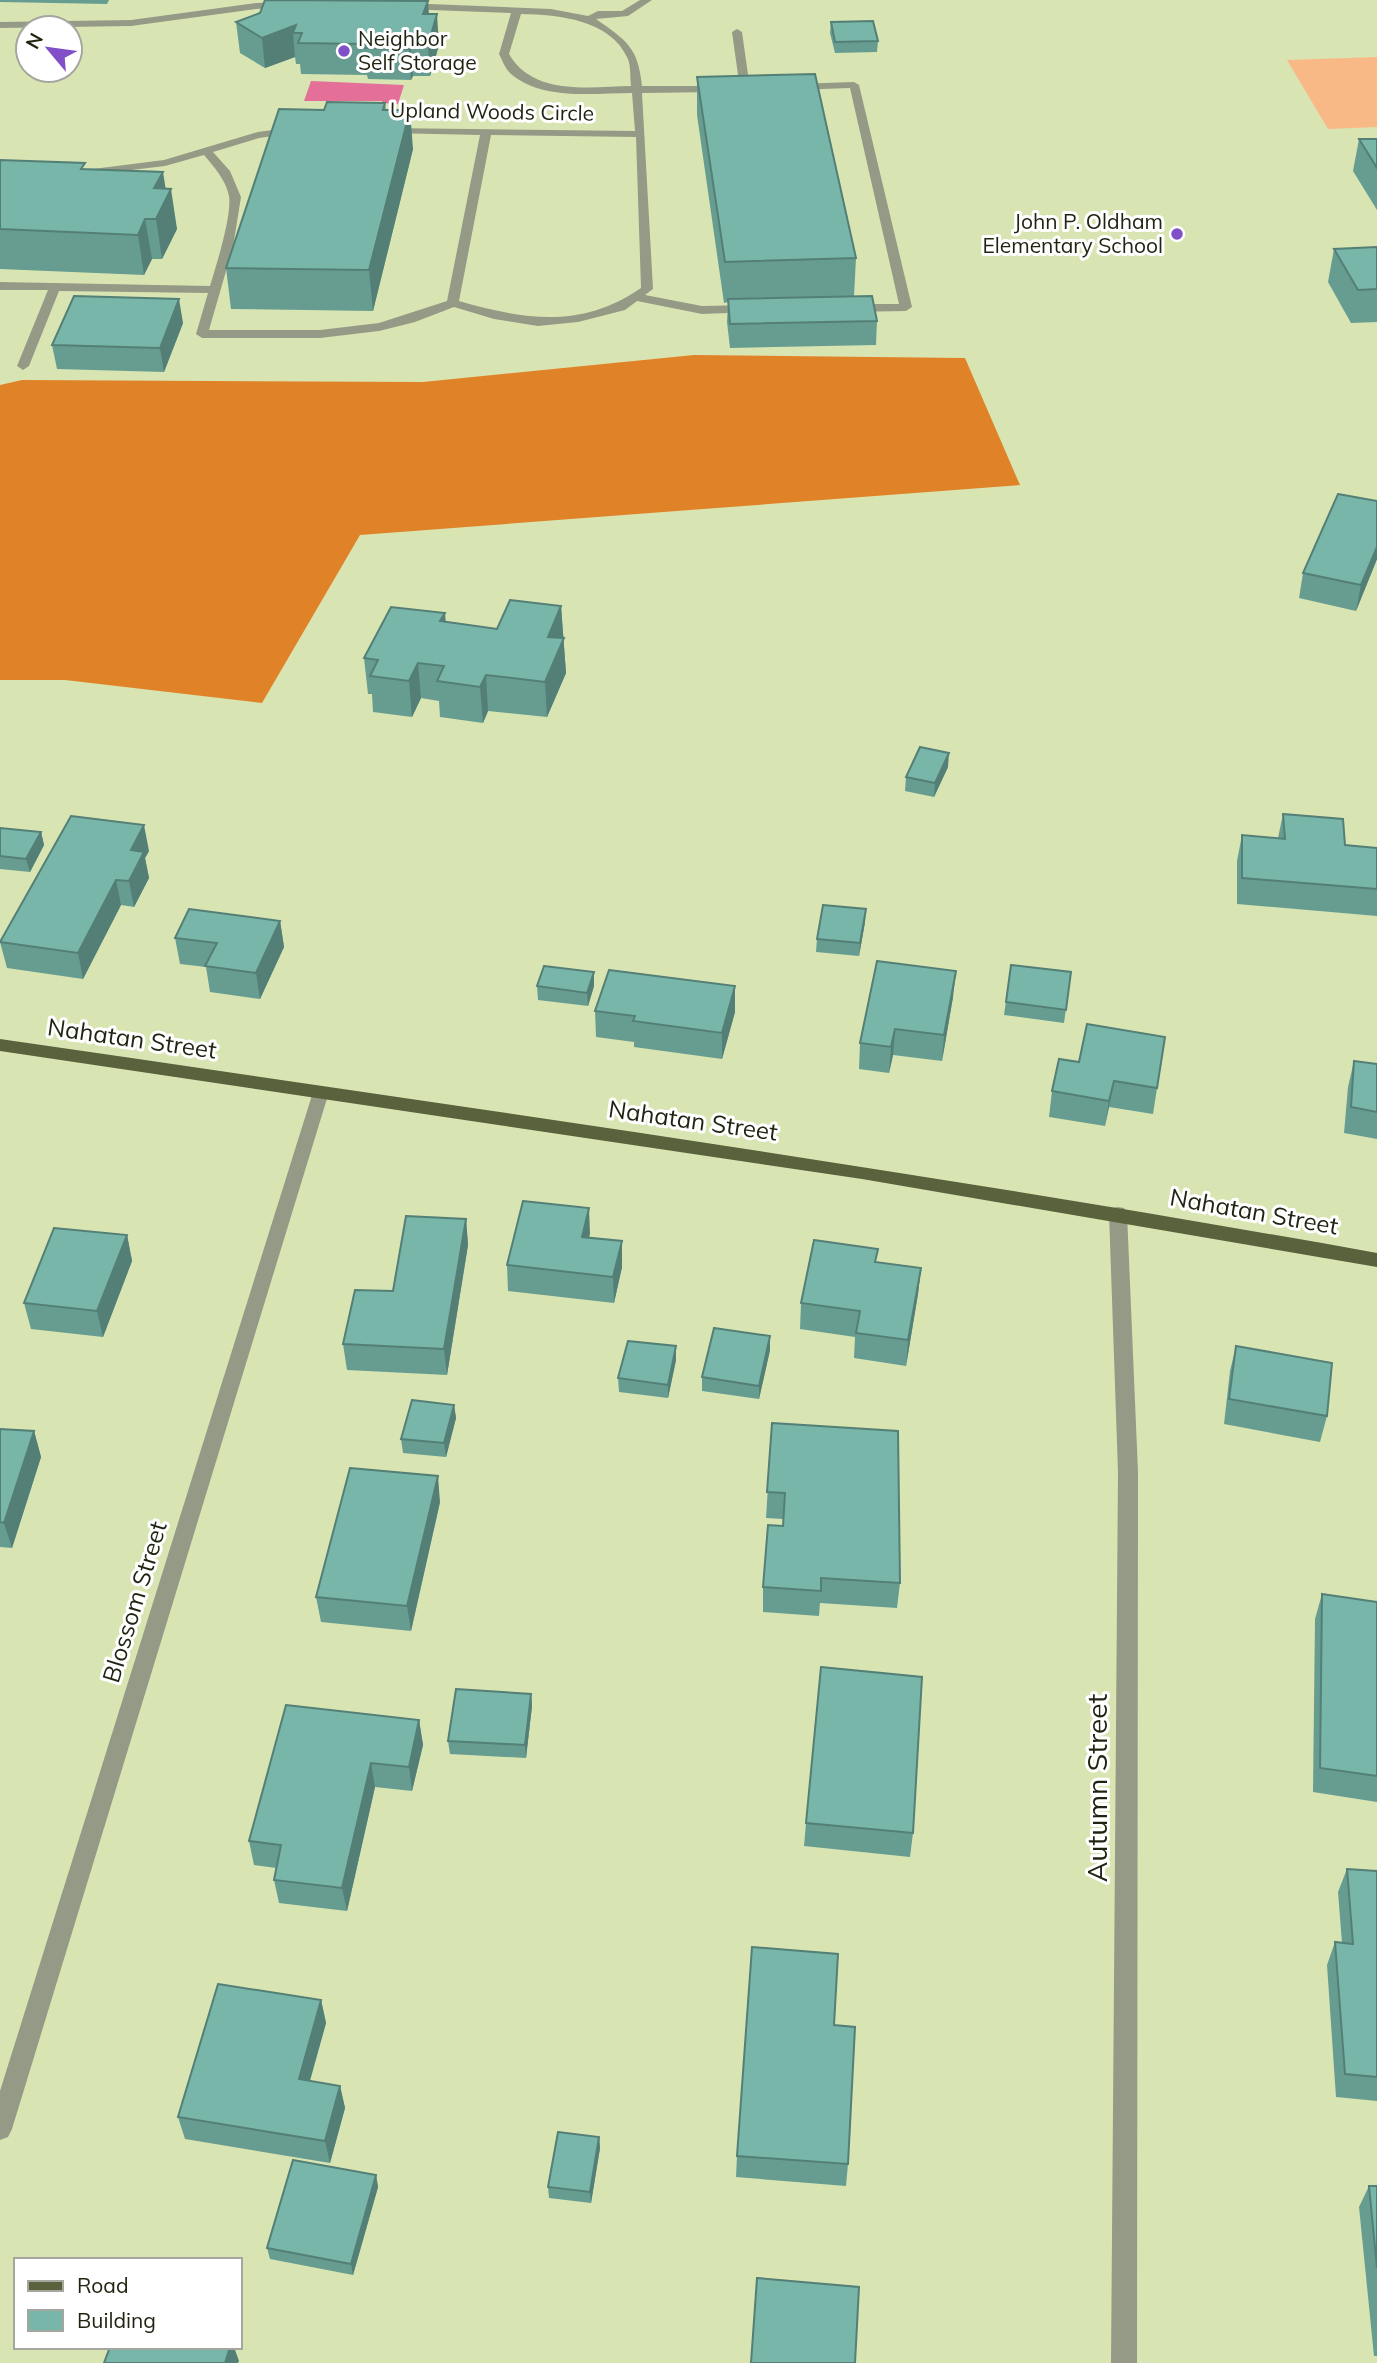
<svg xmlns="http://www.w3.org/2000/svg" width="1377" height="2363" font-family="Mulish,sans-serif">
<rect width="100%" height="100%" fill="#d8e5b3"/>
<path fill="#f9b986" d="M1377,57V127L1328,129L1287,60Z"/>
<path fill="#e08328" d="M694,355L965,358L1020,485L360,535L262,703L65,680H0V385L22,380L423,382Z"/>
<path fill="#e47099" d="M311,81L404,85L398,104L382,103V101H304Z"/>
<g fill="none" stroke-linecap="round" stroke-linejoin="round">
<g fill="#959a86" fill-rule="evenodd">
<path d="M640,0H652L628,16L596,19C627,41 638,47 642,86H720L725,89L720,92L642,93L653,289L645,295L702,306L750,305L756,309L754,312L702,314L637,301L625,310L578,322L538,326L494,319L454,307L415,322L379,331L320,338H202L196,334L208,293L59,291L29,366L23,370L17,366L48,290H0V282L210,286C216,266 232,216 229,196C226,180 214,167 204,155L165,166L89,175L83,172L85,170L164,160L258,132L294,127L299,130L294,133L259,138L213,152L230,171L241,197L233,247L209,330H320L379,323L447,301L480,135L389,133L384,130L385,128L635,131L632,93C593,93 541,101 510,73C505,68 502,60 499,54L511,13L405,9L400,6L405,3L551,9L588,16L598,11H622ZM521,14C559,15 610,19 628,59C631,67 630,78 631,86C590,87 533,96 509,54ZM491,135L636,137L641,288C582,329 525,320 459,301Z"/>
<path d="M286,2L291,5L290,7L256,9L131,26L0,28V22L131,20L256,3Z"/>
<path d="M737,29L742,32L750,89L745,92L740,89L732,32Z"/>
<path d="M854,82L859,85L912,307L906,311L851,312L845,308L851,304H899L850,88L794,90L789,87L794,84Z"/>
<path d="M321,1086L329,1092L12,2129L8,2137L0,2140V2091L313,1092Z"/>
<path d="M1118,1207L1124,1208L1127,1213L1138,1472L1137,2363H1111L1118,1472L1109,1213L1112,1208Z"/>
</g>
<path fill="#59623d" fill-rule="evenodd" d="M0,1039C460,1106 920,1171 1377,1253V1267L862,1179L0,1051Z"/>
</g>
<g fill="#679d91">
<path d="M0,0H109L107,4L0,2Z"/>
<path d="M429,14L439,45L430,76H413L411,80L368,79L367,75L301,74L300,64H296L295,57L265,68L240,53L236,22Z"/>
<path d="M831,22L878,41L877,52L835,53L830,33Z"/>
<path d="M697,77L856,258L854,296L877,321L876,345L730,348L727,322L728,302L724,303L697,115Z"/>
<path d="M385,103L386,110L413,149L373,311L231,309L226,268L324,110Z"/>
<path d="M1359,139H1377V210L1353,171Z"/>
<path d="M0,160L86,169L165,189L177,229L162,259H152L144,275L0,269Z"/>
<path d="M1377,247V322L1351,323L1328,282L1334,249Z"/>
<path d="M183,323L164,372L57,369L52,345Z"/>
<path d="M1377,501V559L1356,611L1299,598L1303,573Z"/>
<path d="M561,606L566,673L547,717L488,711L483,723L440,717L439,701L421,698L412,717L373,712L372,694H368L364,658L497,629Z"/>
<path d="M948,767L934,797L905,791L906,777Z"/>
<path d="M1283,814L1345,845L1377,848V916L1237,904V861L1242,835L1278,838Z"/>
<path d="M0,828L41,832L44,845L30,872L0,869Z"/>
<path d="M149,851L145,858L149,878L134,907L121,905L83,979L7,968L0,942Z"/>
<path d="M280,921L284,947L260,999L210,992L206,967L180,964L175,938Z"/>
<path d="M865,922L859,956L816,952L817,939Z"/>
<path d="M1011,965L1071,972L1064,1023L1004,1015Z"/>
<path d="M594,972V986L588,1006L538,1000L537,986Z"/>
<path d="M953,997L942,1061L893,1055L889,1073L859,1069L860,1043Z"/>
<path d="M595,1011L735,1012L722,1059L634,1047V1042L596,1037Z"/>
<path d="M1165,1037L1153,1114L1109,1107L1105,1126L1049,1117L1052,1091L1079,1062Z"/>
<path d="M1354,1061L1377,1064V1139L1344,1133L1348,1087Z"/>
<path d="M589,1208V1238L622,1267L614,1303L508,1291L507,1265Z"/>
<path d="M466,1219L468,1245L447,1375L347,1370L343,1344L393,1291Z"/>
<path d="M127,1235L132,1261L103,1337L31,1329L24,1303Z"/>
<path d="M877,1262L921,1268L918,1294L906,1366L854,1358L855,1337L800,1329L801,1303Z"/>
<path d="M676,1346V1360L668,1398L619,1392L618,1378Z"/>
<path d="M1236,1346L1327,1416L1320,1442L1224,1424L1230,1371Z"/>
<path d="M770,1350L759,1399L702,1391V1377Z"/>
<path d="M454,1405L456,1418L446,1457L403,1453L401,1439Z"/>
<path d="M772,1423L900,1583L897,1608L820,1603L819,1616L763,1612V1587L783,1526V1519L766,1518Z"/>
<path d="M0,1429L34,1431L41,1457L12,1548L0,1547Z"/>
<path d="M440,1502L411,1631L321,1622L316,1597Z"/>
<path d="M1322,1594L1377,1602V1802L1313,1792L1315,1619Z"/>
<path d="M531,1694L532,1706L526,1758L450,1754L448,1741Z"/>
<path d="M419,1720L423,1745L412,1791L375,1787L347,1911L279,1903L274,1880L276,1868L254,1865L249,1841Z"/>
<path d="M806,1823L913,1833L910,1857L804,1846Z"/>
<path d="M1347,1869L1377,1871V2101L1336,2097L1327,1965L1335,1942L1342,1943L1338,1892Z"/>
<path d="M321,2000L326,2023L310,2081L340,2086L345,2108L330,2163L185,2139L178,2117Z"/>
<path d="M834,2025L848,2164L846,2186L736,2177L737,2156Z"/>
<path d="M599,2137L600,2148L591,2203L549,2198L548,2187Z"/>
<path d="M376,2175L378,2187L353,2275L270,2259L267,2248Z"/>
<path d="M1369,2186H1377V2356H1374L1359,2207Z"/>
</g>
<g fill="#547f76">
<path d="M428,1L430,31L423,14Z"/>
<path d="M437,14L439,45L430,76L428,45Z"/>
<path d="M296,25L293,33L295,57L265,68L262,38Z"/>
<path d="M411,45L413,76L411,80L409,49Z"/>
<path d="M410,110L413,149L373,311L369,270Z"/>
<path d="M163,172L167,197L171,189L177,229L162,259L156,219L154,188Z"/>
<path d="M145,219L152,259L144,275L138,235Z"/>
<path d="M179,299L183,323L164,372L160,348Z"/>
<path d="M1377,547V559L1356,611L1361,585Z"/>
<path d="M561,606L566,673L547,717L545,682L548,637Z"/>
<path d="M445,613L448,648L440,621Z"/>
<path d="M418,663L421,698L412,717L409,681Z"/>
<path d="M486,675L488,711L483,723L480,687Z"/>
<path d="M949,753L948,767L934,797L935,783Z"/>
<path d="M144,825L149,851L145,858L149,878L134,907L129,881L131,850Z"/>
<path d="M41,832L44,845L30,872L26,859Z"/>
<path d="M116,880L121,905L83,979L78,953Z"/>
<path d="M866,909L865,922L859,956L860,943Z"/>
<path d="M280,921L284,947L260,999L256,973Z"/>
<path d="M956,971L953,997L942,1061L944,1035Z"/>
<path d="M594,972V986L588,1006L587,993Z"/>
<path d="M735,986V1012L722,1059V1033Z"/>
<path d="M895,1029L893,1055L889,1073L891,1047Z"/>
<path d="M1114,1081L1109,1107L1105,1126L1109,1101Z"/>
<path d="M589,1208L590,1234L583,1263L582,1237Z"/>
<path d="M466,1219L468,1245L447,1375L444,1349Z"/>
<path d="M127,1235L132,1261L103,1337L97,1311Z"/>
<path d="M622,1241V1267L614,1303L613,1277Z"/>
<path d="M921,1268L918,1294L906,1366L908,1340Z"/>
<path d="M770,1336V1350L759,1399V1386Z"/>
<path d="M676,1346V1360L668,1398V1385Z"/>
<path d="M454,1405L456,1418L446,1457L444,1443Z"/>
<path d="M34,1431L41,1457L12,1548L4,1523Z"/>
<path d="M438,1476L440,1502L411,1631L407,1606Z"/>
<path d="M531,1694L532,1706L526,1758L525,1745Z"/>
<path d="M419,1720L423,1745L412,1791L409,1767Z"/>
<path d="M371,1763L375,1787L347,1911L342,1888Z"/>
<path d="M321,2000L326,2023L304,2101L299,2079Z"/>
<path d="M340,2086L345,2108L330,2163L325,2141Z"/>
<path d="M599,2137L600,2148L591,2203L590,2192Z"/>
<path d="M376,2175L378,2187L353,2275L351,2264Z"/>
<path d="M230,2347H234L239,2361L238,2363H225Z"/>
</g>
<g fill="#78b6a9" stroke="#547f76" stroke-width="2">
<path d="M265,0L428,1L423,14H437L428,45H411L409,49L365,48L366,44L298,43L302,33H293L296,25L262,38L236,22L260,13Z"/>
<path d="M873,21L878,41L835,42L831,22Z"/>
<path d="M815,74L856,258L725,262L697,77Z"/>
<path d="M327,102L385,103L383,110H410L369,270L226,268L279,109L324,110Z"/>
<path d="M1359,139H1377V168Z"/>
<path d="M0,160L85,163L81,169L163,172L154,188L171,189L156,219H145L138,235L0,229Z"/>
<path d="M1377,247V289L1358,290L1334,249Z"/>
<path d="M74,296L179,299L160,348L52,345Z"/>
<path d="M872,296L877,321L730,324L728,299Z"/>
<path d="M1338,494L1377,501V547L1361,585L1303,573Z"/>
<path d="M510,600L561,606L548,637L564,638L545,682L486,675L480,687L437,681L444,666L418,663L409,681L370,676L378,660L364,658L391,607L445,613L440,621L497,629Z"/>
<path d="M920,747L949,753L935,783L906,777Z"/>
<path d="M1283,814L1343,819L1345,845L1377,848V889L1242,878V835L1285,839Z"/>
<path d="M71,816L144,825L131,850L144,852L129,881L116,880L78,953L0,942Z"/>
<path d="M0,828L41,832L26,859L0,856Z"/>
<path d="M823,905L866,909L860,943L817,939Z"/>
<path d="M189,909L280,921L256,973L205,966L217,943L175,938Z"/>
<path d="M877,961L956,971L944,1035L895,1029L891,1047L860,1043Z"/>
<path d="M1011,965L1071,972L1066,1010L1006,1002Z"/>
<path d="M544,966L594,972L587,993L537,986Z"/>
<path d="M609,970L735,986L722,1033L633,1021L635,1016L595,1011Z"/>
<path d="M1087,1024L1165,1037L1157,1088L1114,1081L1109,1101L1052,1091L1059,1059L1079,1062Z"/>
<path d="M1354,1061L1377,1064V1112L1351,1107Z"/>
<path d="M523,1201L589,1208L582,1237L622,1241L613,1277L507,1265Z"/>
<path d="M406,1216L466,1219L444,1349L343,1344L355,1290L393,1291Z"/>
<path d="M54,1228L127,1235L97,1311L24,1303Z"/>
<path d="M814,1240L878,1249L875,1262L921,1268L908,1340L856,1333L860,1311L801,1303Z"/>
<path d="M714,1328L770,1336L759,1386L702,1377Z"/>
<path d="M628,1341L676,1346L668,1385L618,1378Z"/>
<path d="M1236,1346L1332,1363L1327,1416L1229,1399Z"/>
<path d="M412,1400L454,1405L444,1443L401,1439Z"/>
<path d="M772,1423L898,1431L900,1583L821,1578V1591L763,1587L768,1525L783,1526L785,1493L767,1492Z"/>
<path d="M0,1429L34,1431L4,1523L0,1522Z"/>
<path d="M350,1468L438,1476L407,1606L316,1597Z"/>
<path d="M1322,1594L1377,1602V1776L1320,1768Z"/>
<path d="M821,1667L922,1677L913,1833L806,1823Z"/>
<path d="M456,1689L531,1694L525,1745L448,1741Z"/>
<path d="M286,1705L419,1720L409,1767L371,1763L342,1888L274,1880L281,1845L249,1841Z"/>
<path d="M1347,1869L1377,1871V2077L1345,2074L1335,1942L1353,1944Z"/>
<path d="M752,1947L838,1954L834,2025L855,2027L848,2164L737,2156Z"/>
<path d="M218,1984L321,2000L299,2079L340,2086L325,2141L178,2117Z"/>
<path d="M558,2132L599,2137L590,2192L548,2187Z"/>
<path d="M293,2160L376,2175L351,2264L267,2248Z"/>
<path d="M1369,2186H1377V2268Z"/>
<path d="M757,2278L859,2287L855,2363H751Z"/>
<path d="M110,2347H230L225,2363H104Z"/>
</g>
<g fill="#8150c8" stroke="#fff" stroke-width="2.5">
<circle cx="344" cy="51" r="7"/>
<circle cx="1177" cy="234" r="7"/>
</g>
<g text-anchor="middle" stroke-width="6" stroke-linejoin="round" paint-order="stroke">
<g font-size="21" fill="#1f2310" stroke="#fff" text-anchor="start">
<text x="358" y="46">Neighbor<tspan x="358" dy="24">Self Storage</tspan></text>
<text x="1163" y="229" text-anchor="end">John P. Oldham<tspan x="1163" dy="24">Elementary School</tspan></text>
</g>
<g font-size="21" fill="#1f2310" stroke="#fff">
<text transform="translate(492 112) rotate(1)" y="7">Upland Woods Circle</text>
</g>
<g font-size="24" fill="#1f2310" stroke="#fff">
<text transform="translate(132 1039) rotate(8)" y="8">Nahatan Street</text>
<text transform="translate(693 1121) rotate(8)" y="8">Nahatan Street</text>
<text transform="translate(1254 1212) rotate(10)" y="8">Nahatan Street</text>
<text transform="translate(135 1602) rotate(-73)" y="8">Blossom Street</text>
</g>
<g font-size="28" fill="#1f2310" stroke="#fff">
<text transform="translate(1097 1788) rotate(-90)" y="10">Autumn Street</text>
</g>
</g>
<rect x="14" y="2258" width="228" height="91" fill="#ffffff" stroke="#a5a79f" stroke-width="2"/>
<rect x="28" y="2281" width="35" height="10" fill="#59623d" stroke="#a5a79f" stroke-width="2"/>
<text x="77" y="2293" font-size="21" fill="#1f2310">Road</text>
<rect x="28" y="2310" width="35" height="21" fill="#78b6a9" stroke="#a5a79f" stroke-width="2"/>
<text x="77" y="2328" font-size="21" fill="#1f2310">Building</text>
<g transform="translate(49 49) rotate(299)"><circle r="33" fill="#ffffff" stroke="#a5a79f" stroke-width="2"/>
<path d="M0-5L12 26L0 18L-12 26Z" fill="#8150c8"/>
<text y="-10" font-size="19" font-weight="bold" text-anchor="middle" fill="#1f2310">N</text>
</g>
</svg>
